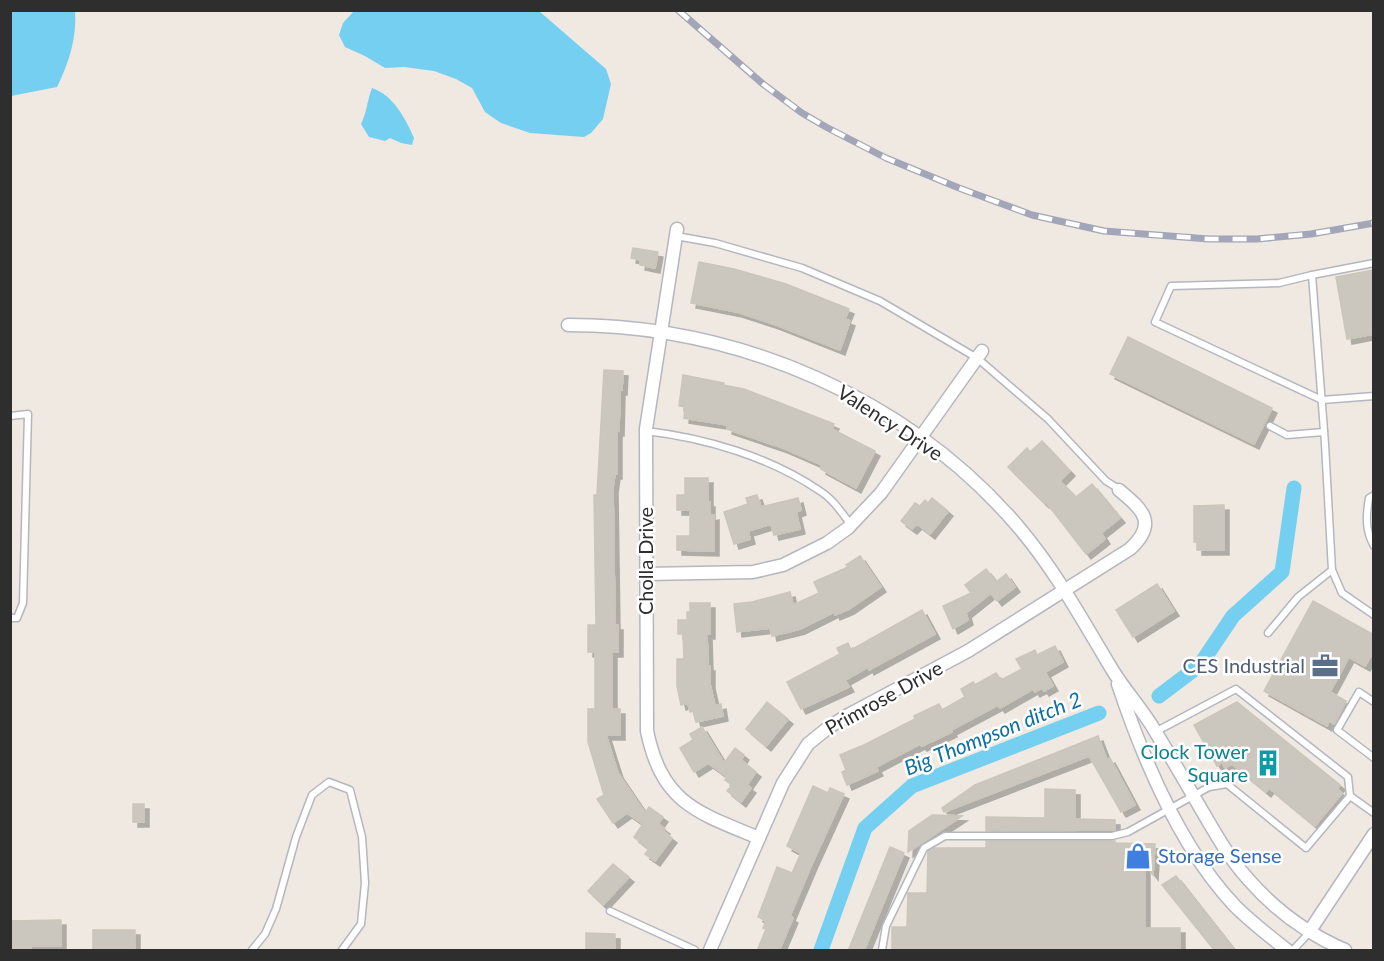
<svg xmlns="http://www.w3.org/2000/svg" width="1384" height="961" font-family="Lato,sans-serif">
<defs>
<filter id="shadow"><feDropShadow dx="5" dy="5" stdDeviation="0" flood-color="#0004"/></filter>
</defs>
<rect width="100%" height="100%" fill="#efe9e1"/>
<g fill="#75cff0">
<path d="M11,10L75,11C77,38 69,62 57,87L11,96Z"/>
<path d="M354,11H539L606,69L611,84L603,119L591,133L584,137L530,133L501,123L485,112L472,88L456,79L434,71L404,67L385,68L365,56L345,47L339,35L343,23Z"/>
<path d="M372,88C393,95 406,119 414,138L412,145L401,143L390,138L385,141L369,137L361,124C367,112 367,101 372,88Z"/>
</g>
<g fill="none" stroke-linecap="round" stroke-linejoin="round">
<g stroke="#75cff0" stroke-width="15">
<path d="M1159,696L1200,665L1233,616L1282,572L1294,488"/>
<path d="M821,950L865,828L912,786L1099,713"/>
</g>
</g>
<g fill="#cbc7bf" stroke="#cbc5ba" stroke-width="1.5" filter="url(#shadow)">
<path d="M633,248L658,252L655,268L640,265L641,260L631,258Z"/>
<path d="M699,262L734,269L786,284L849,309L845,319L850,321L840,350L774,324L737,312L691,303Z"/>
<path d="M1374,270V334L1347,339L1336,277Z"/>
<path d="M1128,337L1272,408L1254,444L1110,374Z"/>
<path d="M604,370L623,371L622,390H620L619,431H617V474H615L613,488L615,625H618V652H612V709H620V735H606L618,773L645,813L649,807L663,817L658,824L665,829L663,831L672,838L655,861L645,854L649,849L634,837L643,824L627,813L613,823L597,799L604,795L588,742V709H595V652H588V625H596L594,495H597Z"/>
<path d="M683,375L724,383L723,385L744,389L834,424L832,429L875,451L856,488L821,469L822,465L783,448L727,429L728,425L684,418L685,407L679,406Z"/>
<path d="M1042,441L1070,471L1060,481L1076,497L1092,484L1120,518L1101,533L1105,539L1086,554L1045,501L1044,503L1008,467L1027,448L1030,452Z"/>
<path d="M685,478H708V502H710V516L714,515V551L677,550V536H690V510H677V495H685Z"/>
<path d="M757,495L761,507L798,498L801,510L796,512L800,529L774,535L771,524L748,531L750,539L734,544L724,512L748,504L746,498Z"/>
<path d="M932,498L948,511L930,534L917,524L912,529L901,521L915,503L920,506L925,500L928,503Z"/>
<path d="M1224,505V550H1197V542H1194V506Z"/>
<path d="M860,556L881,587L849,609L835,615L834,612L800,629L772,636L770,628L737,632L734,604L752,602L790,592L793,605L819,593L814,582L848,567L846,565Z"/>
<path d="M986,569L996,582L1006,574L1015,587L997,601L991,593L966,613L968,620L953,629L943,606L971,593L965,585Z"/>
<path d="M1157,584L1174,611L1133,637L1116,610Z"/>
<path d="M1313,601L1374,635V651L1365,666L1349,657L1330,692L1346,701L1334,724L1329,721L1327,726L1264,691Z"/>
<path d="M690,603H710V634H707L708,666H710V684L715,706L721,704L723,716L696,722L693,711L690,712L688,703L681,705L677,686V659H684L683,634H678V620H687V612H690Z"/>
<path d="M922,610L935,634L869,670L868,667L845,680L849,687L801,709L787,682L840,654L837,648L848,643L851,650Z"/>
<path d="M1055,646L1063,662L1045,672L1053,686L1044,691L1042,688L1035,692L1033,689L1000,708L998,705L951,730L952,732L922,746L920,744L876,767L878,771L847,785L842,772L846,770L840,755L866,744L915,719L914,716L939,704L942,710L965,697L961,689L973,682L975,685L996,673L1001,680L1022,669L1016,659L1035,650L1037,655Z"/>
<path d="M767,702L788,719L766,746L746,729Z"/>
<path d="M1237,702L1340,785L1337,789L1342,793L1315,826L1269,788L1266,792L1232,764L1225,768L1222,762L1217,766L1194,725Z"/>
<path d="M702,727L724,763L735,748L744,755L741,760L756,772L747,785L751,788L741,802L727,791L732,785L725,780L727,777L708,763L694,772L680,748L693,740L690,734Z"/>
<path d="M1098,736L1107,760L1110,758L1135,805L1121,812L1089,756L944,812L942,808L975,785Z"/>
<path d="M813,786L828,793L830,788L844,794L812,864L790,916L793,918L779,951H757L766,929L763,928L766,921L758,917L777,867L792,873L801,853L787,846Z"/>
<path d="M1045,789L1075,790V819L1115,820V830L986,831V817L1045,818Z"/>
<rect x="133" y="804" width="11" height="18"/>
<path d="M932,815L962,816L908,852L909,831Z"/>
<path d="M986,841H1115V843L1155,844L1153,875L1145,864V928H1180V951H892V927H907L908,893H927L928,852L934,848H986Z"/>
<path d="M890,847L904,853L864,951H848Z"/>
<path d="M613,864L629,877L603,905L588,891Z"/>
<path d="M1176,876L1235,951H1215L1162,885Z"/>
<path d="M61,920V946H31V951H11L10,921Z"/>
<rect x="93" y="930" width="42" height="21"/>
<path d="M586,933L615,934V951H586Z"/>
</g>
<g fill="none" stroke-linecap="round" stroke-linejoin="round">
<g stroke="#b4b7c1" stroke-width="9">
<g id="lane">
<path d="M676,236L715,243L802,268L880,301L977,358L1048,419L1106,481L1119,489"/>
<path d="M1374,263L1312,275L1325,444L1332,570L1342,593L1374,615"/>
<path d="M1312,275L1279,283L1171,286L1155,322L1322,400L1374,396"/>
<path d="M10,416L28,414L23,603L17,618H10"/>
<path d="M1270,426L1287,435L1324,432"/>
<path d="M646,431C706,438 770,457 820,491C833,499 842,513 851,525"/>
<path d="M1374,495L1369,498C1366,516 1365,530 1374,546"/>
<path d="M1268,633L1298,597L1332,570"/>
<path d="M1374,702L1359,692L1337,730L1374,758"/>
<path d="M1155,732L1236,689L1348,777L1350,796L1374,813"/>
<path d="M610,911L695,950"/>
<path d="M252,950L265,934L276,909L296,837L312,795L329,782L350,790L362,837L365,883L361,924L342,950"/>
<path d="M882,950L886,926L924,848L945,836H1112L1128,832L1209,787L1227,784L1306,848L1350,796"/>
<path d="M1293,950L1309,933"/>
</g>
</g>
<g stroke="#b4b7c1" stroke-width="15">
<g id="street">
<path d="M677,229L646,429L647,731C662,803 696,812 759,838"/>
<path d="M568,325C738,325 910,398 1021,530C1057,573 1084,623 1113,671C1126,692 1143,710 1155,731C1171,757 1186,783 1201,809C1215,833 1229,858 1248,879C1274,909 1308,934 1345,950"/>
<path d="M646,574L753,572L783,565L827,543L848,528L881,493L982,351"/>
<path d="M1118,684C1143,759 1180,848 1235,906C1251,922 1269,936 1287,950"/>
<path d="M1309,932L1374,834"/>
<path d="M710,950L783,783L808,744L829,727L850,714L968,651L1130,549C1158,523 1143,510 1119,490"/>
</g>
</g>
<use href="#lane" stroke="#fff" stroke-width="6"/>
<use href="#street" stroke="#fff" stroke-width="12"/>
<g stroke="#a3a6b8" stroke-width="7">
<path id="rail" d="M678,10L763,84L802,113L826,127L886,158L959,188L1032,215L1104,231L1209,239H1257L1311,234L1374,223"/>
</g>
<use href="#rail" stroke="#fff" stroke-width="4.5" stroke-dasharray="14" stroke-linecap="butt"/>
</g>
<defs>
<g id="office-bare" transform="scale(2.07)"><path d="M-6-3h4V-5.5h4V-3h4V5H-6ZM-1-4.5V-3h2v-1.5ZM-6 0V1H6V0Z" fill="#5c6f8a" stroke="#fff" stroke-width="2.5" paint-order="stroke"/></g>
<g id="building-bare" transform="scale(2.07)"><path d="M-4-6H4V6H1V3H-1V6H-4ZM-2.5-4.3h1.7v1.8h-1.7ZM.8-4.3h1.7v1.8H.8ZM-2.5-1h1.7V.8h-1.7ZM.8-1h1.7V.8H.8Z" fill="#0f9aa8" stroke="#fff" stroke-width="2.5" paint-order="stroke"/></g>
<g id="shop-bare" transform="scale(2.07)"><path d="M-5-2.5h2.3a2.7 3.5 0 0 1 5.4 0H5L5.5 6h-11ZM-1.5-2.5h3a1.5 2.3 0 0 0-3 0Z" fill="#3f7fe0" stroke="#fff" stroke-width="2.5" paint-order="stroke"/></g>
</defs>
<g fill-rule="evenodd">
<use href="#office-bare" x="1325" y="666"/>
<use href="#building-bare" x="1268" y="763"/>
<use href="#shop-bare" x="1138" y="856"/>
</g>
<g text-anchor="middle" stroke-width="5" stroke-linejoin="round" paint-order="stroke">
<g font-size="20" fill="#2e2e2e" stroke="#fff">
<text transform="translate(890 423) rotate(33)" y="7">Valency Drive</text>
<text transform="translate(646 561) rotate(-90)" y="7">Cholla Drive</text>
<text transform="translate(884 698) rotate(-29)" y="7">Primrose Drive</text>
</g>
<g font-size="20" fill="#4e5e75" stroke="#fff" text-anchor="end">
<text x="1305" y="673">CES Industrial</text>
</g>
<g font-size="20" fill="#0d838f" stroke="#fff" text-anchor="end">
<text x="1248" y="759">Clock Tower<tspan x="1248" dy="23">Square</tspan></text>
</g>
<g font-size="20" fill="#366cbe" stroke="#fff" text-anchor="start">
<text x="1158" y="863">Storage Sense</text>
</g>
<g font-size="21" font-style="italic" fill="#0d6fa3" stroke="#fff">
<text transform="translate(993 734) rotate(-22)" y="7">Big Thompson ditch 2</text>
</g>
</g>
<rect width="1384" height="961" fill="none" stroke="#2e2e2e" stroke-width="24"/>
</svg>
